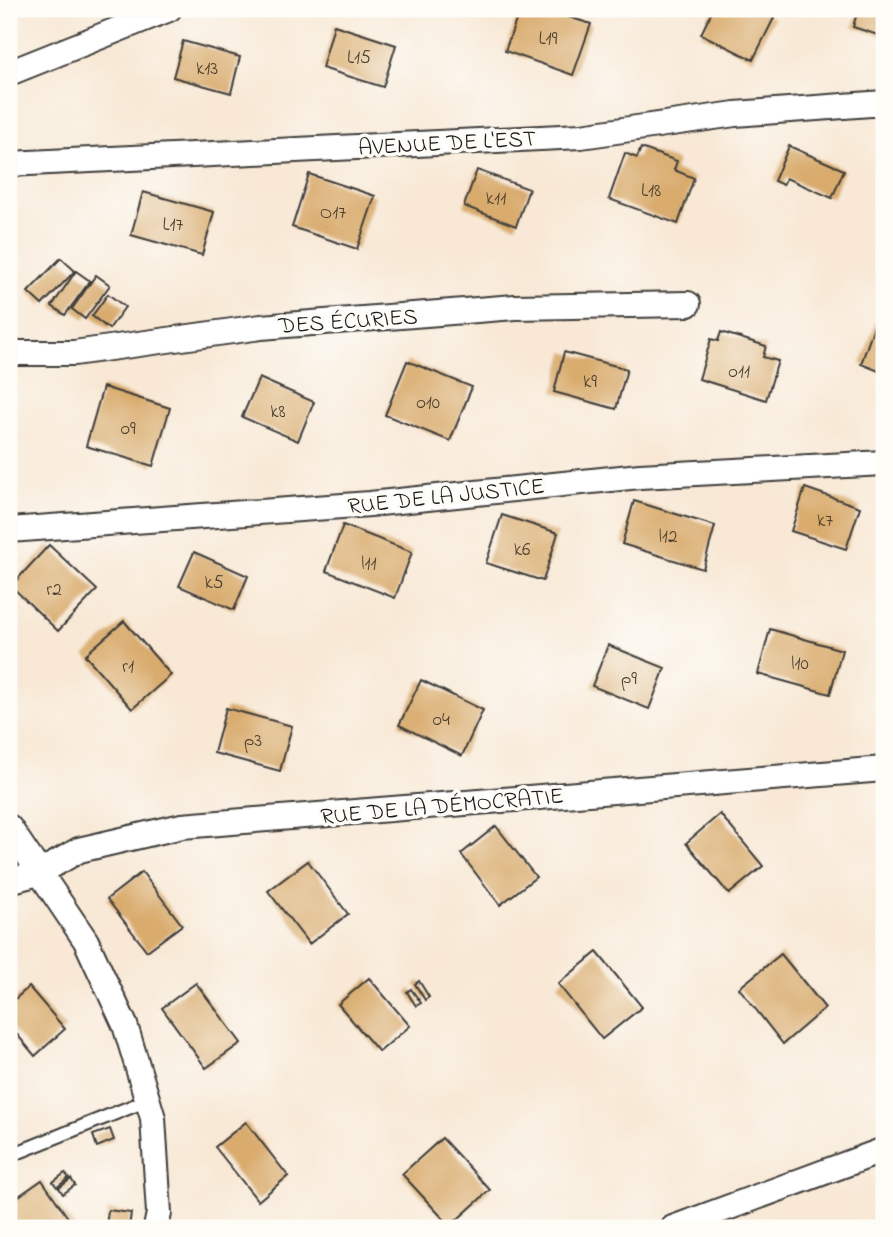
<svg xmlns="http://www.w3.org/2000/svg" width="893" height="1237" font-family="'Indie Flower',sans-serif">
<rect width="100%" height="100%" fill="#fdfcf7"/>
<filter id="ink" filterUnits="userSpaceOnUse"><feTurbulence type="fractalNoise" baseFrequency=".0143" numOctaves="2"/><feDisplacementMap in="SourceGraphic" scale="14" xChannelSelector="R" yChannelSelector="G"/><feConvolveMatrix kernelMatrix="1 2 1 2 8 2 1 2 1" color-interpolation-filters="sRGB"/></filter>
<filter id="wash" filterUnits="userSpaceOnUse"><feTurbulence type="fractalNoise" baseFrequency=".00686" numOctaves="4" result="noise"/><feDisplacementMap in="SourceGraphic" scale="28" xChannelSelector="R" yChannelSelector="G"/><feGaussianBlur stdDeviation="1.57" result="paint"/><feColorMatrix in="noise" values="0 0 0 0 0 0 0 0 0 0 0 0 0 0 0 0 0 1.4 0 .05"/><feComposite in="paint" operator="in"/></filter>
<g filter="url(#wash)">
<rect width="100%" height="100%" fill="#f8e8d5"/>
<g id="blocks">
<g fill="#d9ac6e">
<path d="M543,9L591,24L573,75L505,51L519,12L540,19Z"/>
<path d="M713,9H756L774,18L753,60L701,34Z"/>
<path d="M858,9H884V37L853,27Z"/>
<path d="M334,25L396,45L383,87L322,68Z"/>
<path d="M183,41L240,57L231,93L173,77Z"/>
<path d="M789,146L844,170L832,198L786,178L783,185L774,181Z"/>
<path d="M641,148L677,161L674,170L694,178L678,224L609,199L625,153L637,158Z"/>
<path d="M477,170L529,189L516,226L464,206Z"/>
<path d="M309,174L375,196L357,249L292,227Z"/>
<path d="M143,192L214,212L202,255L131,235Z"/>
<path d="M61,258L75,271L42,305L28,292Z"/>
<path d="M76,271L90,281L65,315L52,306Z"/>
<path d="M96,275L110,285L85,319L72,309Z"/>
<path d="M108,294L125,307L109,329L92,316Z"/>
<path d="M876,321L884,324V373L861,364Z"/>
<path d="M721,332L766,346L763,357L778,361L766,400L699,379L711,339L718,341Z"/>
<path d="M564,352L627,369L616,409L554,392Z"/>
<path d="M407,361L472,387L450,441L385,415Z"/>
<path d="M259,378L314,402L298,441L242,417Z"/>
<path d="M103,387L170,408L153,466L86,446Z"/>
<path d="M805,488L860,507L846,549L791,531Z"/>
<path d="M634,501L715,526L703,569L622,544Z"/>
<path d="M502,515L558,533L543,581L486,563Z"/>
<path d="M343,525L412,552L395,598L326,571Z"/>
<path d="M49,545L97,590L58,631L11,586Z"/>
<path d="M194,552L248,576L234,610L179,586Z"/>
<path d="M124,621L171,675L132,709L85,655Z"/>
<path d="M770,629L842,650L830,694L758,674Z"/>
<path d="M608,645L665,668L649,709L592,686Z"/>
<path d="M421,680L483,710L462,756L399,725Z"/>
<path d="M226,708L292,726L280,771L214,753Z"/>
<path d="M720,814L763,866L729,894L686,843Z"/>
<path d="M496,826L536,877L500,905L461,854Z"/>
<path d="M308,861L348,914L309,944L268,891Z"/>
<path d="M142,872L182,925L147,951L107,899Z"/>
<path d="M597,952L642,1007L602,1039L558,984Z"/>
<path d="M781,954L825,1008L783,1044L739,988Z"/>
<path d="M369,978L410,1026L379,1052L338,1004Z"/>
<path d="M419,981L429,997L425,1000L415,984Z"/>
<path d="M196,983L241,1043L206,1068L162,1008Z"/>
<path d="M29,987L65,1029L35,1056L9,1025V1004Z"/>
<path d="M411,989L421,1003L416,1006L407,992Z"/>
<path d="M246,1122L288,1176L258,1201L215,1147Z"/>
<path d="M110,1129L114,1140L97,1147L93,1135Z"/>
<path d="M442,1138L490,1190L450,1226L402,1174Z"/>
<path d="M65,1173L69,1178L57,1187L53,1182Z"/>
<path d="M71,1179L75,1185L63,1194L59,1188Z"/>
<path d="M42,1180L75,1228H19L9,1214V1203Z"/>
<path d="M108,1210L131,1213L129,1228H106Z"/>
</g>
</g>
</g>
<g filter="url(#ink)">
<use href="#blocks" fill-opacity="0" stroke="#3d3b38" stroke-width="2"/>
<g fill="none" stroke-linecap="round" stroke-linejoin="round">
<g stroke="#3d3b38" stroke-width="16">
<path id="lane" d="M9,1156L148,1100"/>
</g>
<g stroke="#3d3b38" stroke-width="28">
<g id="street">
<path d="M9,73L169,9"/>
<path d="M9,164L581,136L735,114L884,103"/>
<path d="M9,353H74L261,327L515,307L688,304"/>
<path d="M9,530L370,504L640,476L884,463"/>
<path d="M9,827L86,941L125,1025L153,1118L159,1213L156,1228"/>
<path d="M9,881L39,873L79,850L182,826L884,769"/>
<path d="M673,1228L884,1150"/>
</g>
</g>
<use href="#lane" stroke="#fff" stroke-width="12"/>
<use href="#street" stroke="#fff" stroke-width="24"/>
</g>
</g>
<g text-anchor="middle" stroke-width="7" stroke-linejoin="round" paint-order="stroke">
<g font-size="19" fill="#4b4030">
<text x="548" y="44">L19</text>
<text x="359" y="63">L15</text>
<text x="207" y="74">k13</text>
<text x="651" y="196">L18</text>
<text x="496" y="204">k11</text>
<text x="333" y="218">O17</text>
<text x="173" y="230">L17</text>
<text x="739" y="377">o11</text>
<text x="590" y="387">k9</text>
<text x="428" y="408">o10</text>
<text x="278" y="417">k8</text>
<text x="128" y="434">o9</text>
<text x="825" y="526">k7</text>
<text x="668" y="542">l12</text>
<text x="522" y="555">k6</text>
<text x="369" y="569">l11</text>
<text x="214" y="588">k5</text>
<text x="54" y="595">r2</text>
<text x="800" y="669">l10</text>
<text x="128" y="672">r1</text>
<text x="629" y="684">p9</text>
<text x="441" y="725">o4</text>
<text x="253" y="746">p3</text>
</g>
<g font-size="23" fill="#1c1c1c" stroke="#fdfcf7">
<text transform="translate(447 142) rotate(-3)" y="8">AVENUE DE L'EST</text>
<text transform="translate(348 320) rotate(-4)" y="8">DES ÉCURIES</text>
<text transform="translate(446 495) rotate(-6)" y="8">RUE DE LA JUSTICE</text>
<text transform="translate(442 805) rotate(-5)" y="8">RUE DE LA DÉMOCRATIE</text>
</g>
</g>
<rect width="893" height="1237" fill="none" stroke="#fdfcf7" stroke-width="35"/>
</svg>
